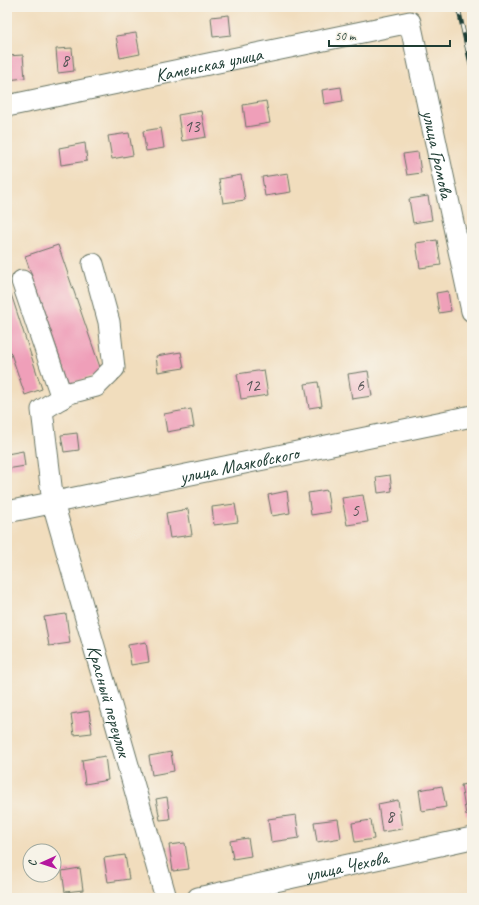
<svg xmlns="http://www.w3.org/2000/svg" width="479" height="905" font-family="Caveat,sans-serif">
<rect width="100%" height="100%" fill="#f7f3e8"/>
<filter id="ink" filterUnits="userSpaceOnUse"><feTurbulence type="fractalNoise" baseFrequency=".025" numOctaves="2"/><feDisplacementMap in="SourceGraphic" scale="8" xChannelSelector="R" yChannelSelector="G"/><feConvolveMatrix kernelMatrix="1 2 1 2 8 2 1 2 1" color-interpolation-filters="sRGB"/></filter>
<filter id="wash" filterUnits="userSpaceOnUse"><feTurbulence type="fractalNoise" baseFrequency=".012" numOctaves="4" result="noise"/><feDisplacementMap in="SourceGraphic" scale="16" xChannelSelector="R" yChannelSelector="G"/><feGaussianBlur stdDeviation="0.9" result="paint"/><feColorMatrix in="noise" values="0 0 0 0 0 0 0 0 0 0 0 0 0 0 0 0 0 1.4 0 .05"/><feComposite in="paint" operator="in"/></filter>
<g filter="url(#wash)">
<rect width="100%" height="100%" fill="#f1ddbd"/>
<g id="blocks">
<g fill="#ef9fb9">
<path d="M229,15L231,35L213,37L211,17Z"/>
<path d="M136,33L140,54L120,58L116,36Z"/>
<path d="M72,48L74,71L58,73L56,49Z"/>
<path d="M23,55L25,78L8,80L7,56Z"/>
<path d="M341,87L343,101L324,104L322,90Z"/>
<path d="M266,101L270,123L246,127L243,105Z"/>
<path d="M201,111L206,137L182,141L178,115Z"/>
<path d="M161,128L164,148L146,151L143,131Z"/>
<path d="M129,133L133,155L112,159L108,136Z"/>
<path d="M85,143L87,161L61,165L59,148Z"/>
<path d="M418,152L421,173L407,175L403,154Z"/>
<path d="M288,173L291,192L265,196L262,177Z"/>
<path d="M241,175L245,200L223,203L219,179Z"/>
<path d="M428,196L432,220L413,223L409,199Z"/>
<path d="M437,240L441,265L420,268L416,243Z"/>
<path d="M58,245L102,373L69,384L25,256Z"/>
<path d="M448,291L451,311L439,313L436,293Z"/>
<path d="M11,294L42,389L25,395L7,342V295Z"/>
<path d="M181,352L184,368L158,372L156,356Z"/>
<path d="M264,370L268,395L241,399L237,374Z"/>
<path d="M368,371L372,396L352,399L348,374Z"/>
<path d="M318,382L322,406L309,408L305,384Z"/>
<path d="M191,409L194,427L167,432L164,414Z"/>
<path d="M77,433L79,450L64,452L61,435Z"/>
<path d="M23,451L25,466L7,469V454Z"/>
<path d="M390,475L392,491L378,493L376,477Z"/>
<path d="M327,490L330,512L311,515L308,493Z"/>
<path d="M287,491L290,513L272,516L268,495Z"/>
<path d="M363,495L368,522L347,525L342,498Z"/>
<path d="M235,504L238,522L214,525L212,507Z"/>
<path d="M188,509L192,535L170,538L166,513Z"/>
<path d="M66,614L70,643L49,646L44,617Z"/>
<path d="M146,642L149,662L131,665L128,645Z"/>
<path d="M89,711L92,733L74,735L71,714Z"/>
<path d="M171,752L174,771L152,775L149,756Z"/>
<path d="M105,756L108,780L85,784L82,760Z"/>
<path d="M472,783V814L466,815L461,785Z"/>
<path d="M442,786L446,807L422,811L419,790Z"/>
<path d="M167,797L170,819L160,820L156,799Z"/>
<path d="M398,800L402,829L382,832L378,804Z"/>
<path d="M296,815L299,838L271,842L268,819Z"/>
<path d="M338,819L341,838L317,842L314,822Z"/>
<path d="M371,820L374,839L355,842L352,823Z"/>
<path d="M248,838L251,856L233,859L230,841Z"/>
<path d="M185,843L189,869L173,871L169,845Z"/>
<path d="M125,855L129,879L108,882L104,858Z"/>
<path d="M80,868L83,890L65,892L62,871Z"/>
</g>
</g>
</g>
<g filter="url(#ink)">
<use href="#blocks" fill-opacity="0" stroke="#687564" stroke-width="1"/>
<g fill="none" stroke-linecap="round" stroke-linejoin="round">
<g stroke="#687564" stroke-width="23">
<g id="minor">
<path id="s1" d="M7,106L410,22L472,311"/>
<path id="s2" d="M93,264L109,322L114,368L96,386L69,393L42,410L53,503L166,898"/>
<path d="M22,281L62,398"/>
<path id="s3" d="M7,512L472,416"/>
<path id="s4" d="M198,898L472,838"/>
</g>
</g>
<use href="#minor" stroke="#fff" stroke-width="21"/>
<g stroke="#1f3d34" stroke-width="4.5">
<path id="rail" d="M458,7L472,70"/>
</g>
<use href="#rail" stroke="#f7f3e8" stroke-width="3" stroke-dasharray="9" stroke-linecap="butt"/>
</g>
</g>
<g text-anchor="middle" stroke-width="3" stroke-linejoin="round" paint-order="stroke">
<g font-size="17" fill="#535655">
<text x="65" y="66">8</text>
<text x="192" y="132">13</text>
<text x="252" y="391">12</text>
<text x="360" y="391">6</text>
<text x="355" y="516">5</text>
<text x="390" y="822">8</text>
</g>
<g font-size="19" fill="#1f3d34" stroke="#f7f3e8">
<text dy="7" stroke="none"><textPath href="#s1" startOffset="206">Каменская улица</textPath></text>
<text dy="7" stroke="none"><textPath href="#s1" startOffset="547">улица Громова</textPath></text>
<text dy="7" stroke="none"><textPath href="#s3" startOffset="237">улица Маяковского</textPath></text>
<text dy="7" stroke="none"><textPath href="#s2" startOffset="491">Красный переулок</textPath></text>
<text dy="7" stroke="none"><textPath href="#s4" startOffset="152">улица Чехова</textPath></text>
</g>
</g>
<rect width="479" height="905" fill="none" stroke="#f7f3e8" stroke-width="24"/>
<g transform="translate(42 863) rotate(267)"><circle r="19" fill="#f7f3e8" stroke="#a1aaa0"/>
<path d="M0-3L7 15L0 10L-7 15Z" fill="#b5179e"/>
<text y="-6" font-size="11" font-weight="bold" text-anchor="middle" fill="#1f3d34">С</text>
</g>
<path d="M329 40v6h121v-6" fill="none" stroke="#1f3d34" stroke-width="2"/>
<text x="335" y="40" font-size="12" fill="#1f3d34" stroke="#f7f3e8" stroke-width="3" paint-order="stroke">50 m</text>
</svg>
